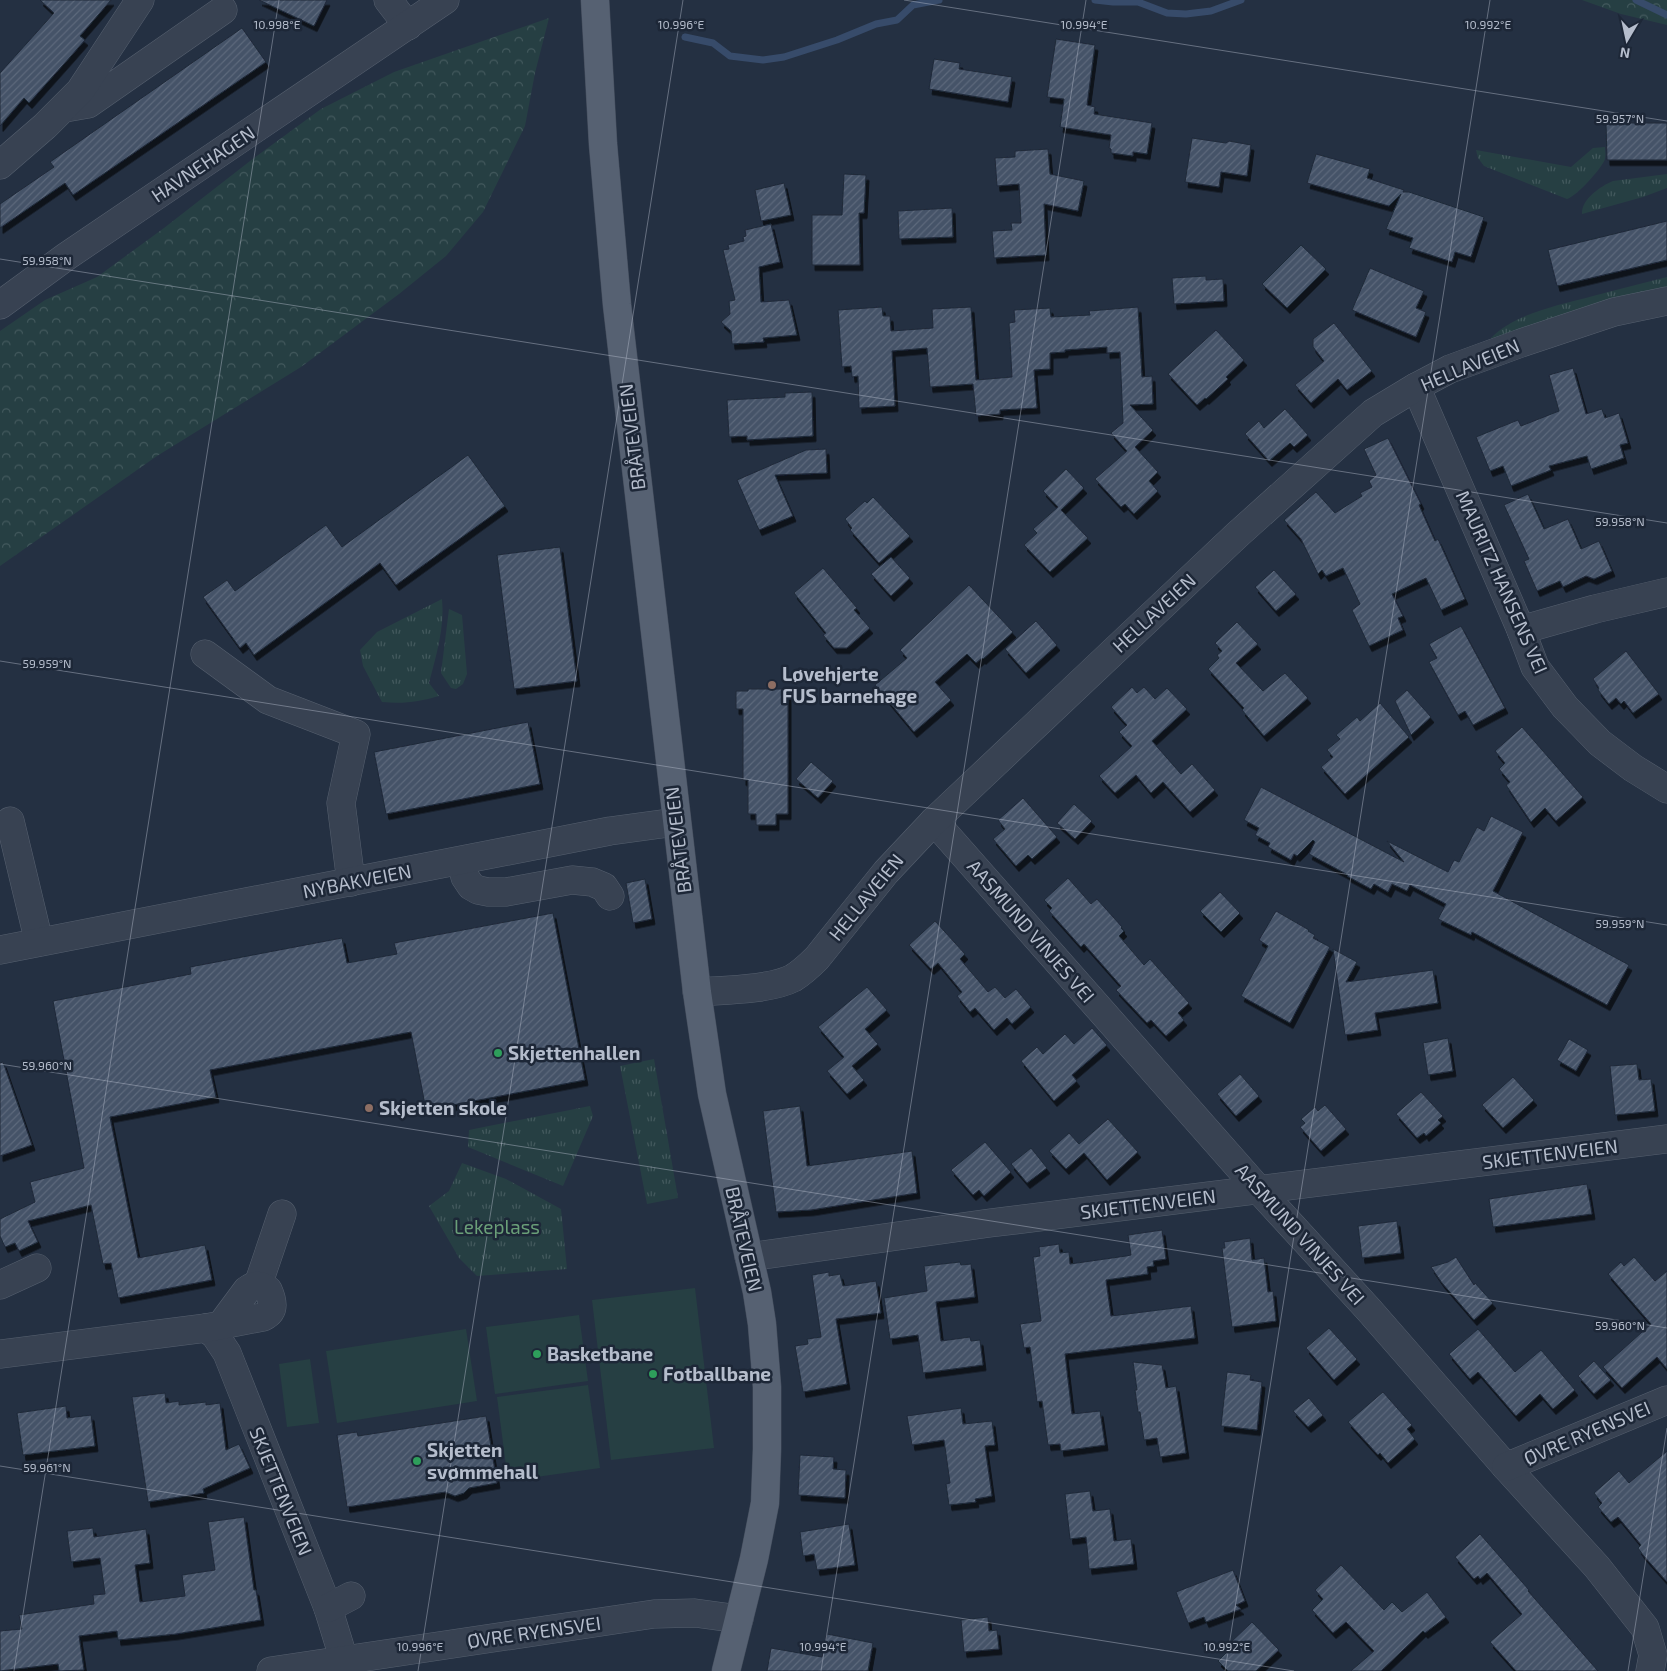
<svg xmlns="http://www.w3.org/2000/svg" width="1667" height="1671" font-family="'Exo 2',sans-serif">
<defs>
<pattern id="grass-tufts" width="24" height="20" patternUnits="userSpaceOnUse" patternTransform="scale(1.25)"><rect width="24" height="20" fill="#263f43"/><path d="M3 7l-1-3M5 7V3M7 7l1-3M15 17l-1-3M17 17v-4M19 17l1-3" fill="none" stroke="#43595d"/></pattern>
<pattern id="forest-crowns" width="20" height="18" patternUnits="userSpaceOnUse" patternTransform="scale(1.25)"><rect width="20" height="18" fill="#263f43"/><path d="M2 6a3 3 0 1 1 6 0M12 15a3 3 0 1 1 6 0" fill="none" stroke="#43595d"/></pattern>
<pattern id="building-hatch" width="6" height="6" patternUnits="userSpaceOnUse" patternTransform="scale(1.25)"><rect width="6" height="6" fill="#445267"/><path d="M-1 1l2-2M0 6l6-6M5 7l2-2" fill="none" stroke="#5d697c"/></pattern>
<filter id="shadow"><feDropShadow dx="3" dy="5.5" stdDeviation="0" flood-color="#0009"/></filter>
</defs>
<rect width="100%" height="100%" fill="#243042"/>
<g fill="url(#grass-tufts)">
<path d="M1605,147C1605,150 1606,155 1605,159C1602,168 1577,196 1567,199L1484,166L1478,158L1476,150L1571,167L1593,148Z"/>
<path d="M1667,174V188L1643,197L1582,214C1581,199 1601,186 1613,181Z"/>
<path d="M1667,277V291L1492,340L1491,338C1515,313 1560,305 1593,296C1617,290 1642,283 1667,277Z"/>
<path d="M442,599C445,627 436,656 429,683L439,696C419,702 403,704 382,702L363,666L360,650L377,632Z"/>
<path d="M449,609L462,615L467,674L463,684L456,689L451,688L441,673Z"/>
<path d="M654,1059L678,1198L647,1204L620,1066Z"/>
<path d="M590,1106L593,1116L563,1186L468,1147L469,1130Z"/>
<path d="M462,1163L506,1179L561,1209L567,1269L477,1276L459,1258L429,1206L449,1191Z"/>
</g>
<g fill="url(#forest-crowns)">
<path d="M1582,0H1667V25L1621,14Z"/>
<path d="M549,18L535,73L525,126L483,212L446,256L399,294L301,367L157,456L0,566V331L45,300L97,277L164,228L250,161L321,109L394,72Z"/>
</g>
<g fill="#263f43">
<path d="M695,1288L714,1448L611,1460L592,1300Z"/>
<path d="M579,1315L588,1381L495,1394L486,1327Z"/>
<path d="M466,1329L477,1401L337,1423L326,1351Z"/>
<path d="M310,1359L319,1423L287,1427L279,1364Z"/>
<path d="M588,1385L600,1468L508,1481L497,1397Z"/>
</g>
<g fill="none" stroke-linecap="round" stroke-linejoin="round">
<g stroke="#374b6a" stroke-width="7">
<path d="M1095,0L1113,2H1138L1167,13L1186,14L1211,11L1241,0"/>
<path d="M1636,0L1667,15"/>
<path d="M685,37L713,43L730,56L763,60L784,57L837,40L876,24L897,20L913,5L939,0"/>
</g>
</g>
<g fill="url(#building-hatch)" stroke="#1f2939" filter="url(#shadow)">
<path d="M40,0H111L80,36L85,40L71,56L29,103L24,98L0,126V73L54,13Z"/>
<path d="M259,0H327L314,26Z"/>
<path d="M242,28L266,62L73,195L65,183L0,228V204L54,167L50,162Z"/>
<path d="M1056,39L1095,45L1087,105L1095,107L1094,114L1152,123L1147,154L1133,152V156L1111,153V149L1109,148L1111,135L1060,127L1064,99L1047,97Z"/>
<path d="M934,59L960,63L959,69L1012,77L1008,102L929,89Z"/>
<path d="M1606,123H1667V160H1607Z"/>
<path d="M1192,138L1226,143L1229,141L1251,145L1247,176L1221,172L1219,187L1185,182Z"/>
<path d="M1048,149L1050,174L1084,181L1078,211L1044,204L1046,255L994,258L992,231L1012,230L1011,223H1021L1019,184L997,186L995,158L1015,157V151Z"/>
<path d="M1316,154L1370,169L1367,178L1404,190L1403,192H1409L1484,217L1471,257L1455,252L1452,262L1409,248L1413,238L1386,229L1401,194L1389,206L1307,183Z"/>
<path d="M844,174L866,175L864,213H859L860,265H812V215H842Z"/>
<path d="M784,183L791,215L761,221L755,190Z"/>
<path d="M952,208L953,237L899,239L898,211Z"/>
<path d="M1667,221V260L1557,286L1548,250Z"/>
<path d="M771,224L780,262L759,267L761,302L789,300L797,335L763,338L764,342L732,344L731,331L721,322L730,314L729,301L735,300L723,250L729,249L728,245L744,241L743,237L746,236L745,230Z"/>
<path d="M1301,245L1326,269L1287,308L1262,284Z"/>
<path d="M1370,268L1424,291L1416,308L1426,312L1416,337L1352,310Z"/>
<path d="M1206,276V280L1223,279L1224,301L1174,304L1172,278Z"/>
<path d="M882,307L883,316H890L891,331L933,328L932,309L971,307L976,380L1012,377L1009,323L1015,322L1014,310L1050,308L1051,317L1090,315L1089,311L1138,307L1142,377L1152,376L1153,404L1130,405L1153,430L1135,447L1158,472L1149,481L1158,491L1134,514L1125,504L1121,507L1095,479L1127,451L1111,433L1123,423L1120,352L1107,353V347L1065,350V352L1050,353V369L1034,370L1037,408L1000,410V414L976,416L973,384L930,387L927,348L892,351L895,406L859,408L858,376L852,377L851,366L842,367L838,310Z"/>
<path d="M1334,323L1372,371L1347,390L1338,379L1311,403L1295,385L1324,361L1313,347V339Z"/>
<path d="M1216,330L1244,360L1226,377L1228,379L1206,399L1205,398L1197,405L1168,374Z"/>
<path d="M1573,368L1586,414L1602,409L1605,418L1619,413L1628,443L1620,445L1624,458L1591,469L1587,456L1549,466L1551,470L1511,486L1503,466L1490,471L1476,437L1518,420L1521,426L1559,411L1549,375Z"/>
<path d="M812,392L813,436L747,440V436L729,437L727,400L785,397V393Z"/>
<path d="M1285,409L1308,435L1294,447L1290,443L1269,461L1245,434L1259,421L1264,428Z"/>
<path d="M1388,438L1421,504L1419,505L1435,541L1438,539L1465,599L1441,610L1426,578L1392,594L1403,616L1398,618L1403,630L1369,646L1352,610L1360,604L1343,568L1326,576L1322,570L1318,574L1301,539L1284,520L1316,492L1335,513L1362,496L1360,493L1372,487L1369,481L1376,475L1364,449Z"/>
<path d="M826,449L827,473L775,475L793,516L759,530L737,480L806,450Z"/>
<path d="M468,455L505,506L396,585L380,563L254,655L246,643L240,648L203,597L227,580L235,591L326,525L342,547Z"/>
<path d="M1066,469L1084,488L1061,510L1088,538L1050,572L1024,545L1037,533L1033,529L1058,507L1043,491Z"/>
<path d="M1528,494L1544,529L1568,519L1581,549L1599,541L1612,571L1594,579L1586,576L1563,587L1560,581L1537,591L1524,561L1529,559L1504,505Z"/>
<path d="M873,497L910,536L879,563L850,530L852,528L845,519L865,501L867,503Z"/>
<path d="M560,547L577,681L514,689L497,555Z"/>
<path d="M891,557L910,578L891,596L871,574Z"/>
<path d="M823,568L857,608L854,610L870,628L847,648H834L823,635L826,633L794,593Z"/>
<path d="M1274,570L1296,594L1276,611L1255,587Z"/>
<path d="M969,585L1013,632L983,659L982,658L976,663L967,654L935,682L951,700L914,732L875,685L907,658L900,650Z"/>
<path d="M1036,621L1057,645L1026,673L1005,649Z"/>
<path d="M1237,622L1258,644L1236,663L1262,690L1263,691L1285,673L1308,698L1264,736L1242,710L1244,708L1208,669L1219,658L1217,655L1222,651L1215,643Z"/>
<path d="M1461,626L1505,708L1473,725L1465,711L1458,715L1429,662L1437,658L1429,644Z"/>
<path d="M1626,651L1659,694L1633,713L1624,701L1621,704L1616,698L1609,704L1598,690L1599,688L1593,679Z"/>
<path d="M1132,687L1137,693L1144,687L1155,699L1167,688L1187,709L1152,741L1181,774L1192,764L1215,790L1190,812L1163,782L1151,793L1136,775L1115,793L1099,776L1132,746L1119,732L1127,725L1111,707Z"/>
<path d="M748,689H788V814H776V825H756V814H748V780H743V709H736V691H748Z"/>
<path d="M1407,690L1431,717L1411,735L1395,701Z"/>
<path d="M1380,703L1409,737L1345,794L1321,767L1333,757L1327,750L1340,739L1336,735L1357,717L1360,721Z"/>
<path d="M528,722L540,784L386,814L374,752Z"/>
<path d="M1522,727L1583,797L1556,821L1545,808L1531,822L1506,785L1510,782L1499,769L1505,763L1495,751Z"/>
<path d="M811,762L833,781L818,798L796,779Z"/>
<path d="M1261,787L1404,862L1387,841L1448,872L1454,860L1459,862L1477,827L1484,831L1491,816L1523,832L1493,891L1629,965L1607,1005L1472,932L1471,935L1438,919L1446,904L1410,885L1407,891L1392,884L1388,892L1374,884L1371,889L1347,876L1348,875L1309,854L1315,842L1313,840L1297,856L1294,854L1291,860L1268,847L1270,843L1255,835L1259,828L1244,820Z"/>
<path d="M1023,798L1057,837L1032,859L1028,855L1016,866L993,839L1005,829L998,820Z"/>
<path d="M1074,804L1092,821L1075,839L1057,823Z"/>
<path d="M1068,878L1091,904L1097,899L1122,927L1121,928L1124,931L1119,936L1144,965L1150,959L1189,1003L1178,1013L1184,1020L1166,1036L1151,1020L1147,1023L1116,990L1121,986L1084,944L1081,947L1049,911L1052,908L1044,900Z"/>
<path d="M645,879L652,919L633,923L626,883Z"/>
<path d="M1220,892L1240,913L1221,932L1200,911Z"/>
<path d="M1276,911L1309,930L1308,931L1315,935L1313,938L1330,947L1290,1023L1241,996L1268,946L1259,940Z"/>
<path d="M553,913L585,1080L426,1110L411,1032L210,1070L216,1097L110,1117L138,1258L205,1245L212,1280L118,1298L111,1263L103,1264L91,1205L28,1221L38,1242L19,1251L15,1243L5,1247L0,1236V1219L35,1202L30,1182L84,1168L53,1001L191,974L190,967L342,938L347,963L397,954L394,943Z"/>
<path d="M935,921L965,954L960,959L988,992L995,987L1005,998L1016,989L1031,1007L1012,1024L1007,1018L994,1030L975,1008L970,1012L957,996L962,992L938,963L931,969L909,945Z"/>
<path d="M1333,949L1357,962L1346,982L1433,970L1438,1003L1375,1013L1378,1030L1345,1035Z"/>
<path d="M867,987L887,1010L865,1029L878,1044L852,1066L864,1080L847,1094L827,1071L844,1057L818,1027Z"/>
<path d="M1092,1028L1107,1045L1072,1075L1077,1081L1054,1101L1021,1061L1037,1047L1043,1054L1065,1034L1074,1044Z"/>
<path d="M1448,1038L1453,1071L1428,1075L1423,1043Z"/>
<path d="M1569,1039L1588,1050L1576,1071L1557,1060Z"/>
<path d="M3,1062L32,1145L0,1156V1063Z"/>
<path d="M1637,1064L1639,1080L1651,1079L1655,1111L1615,1115L1610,1066Z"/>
<path d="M1240,1074L1259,1096L1236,1116L1217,1094Z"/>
<path d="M1513,1077L1534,1100L1503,1128L1482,1105Z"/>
<path d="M1421,1092L1443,1116L1438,1120L1441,1123L1426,1136L1424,1133L1417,1138L1396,1114Z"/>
<path d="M1325,1105L1346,1129L1321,1151L1300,1127L1305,1123L1301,1119L1315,1107L1318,1111Z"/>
<path d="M800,1106L807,1166L912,1151L917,1193L811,1210L776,1212L763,1111Z"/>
<path d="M1108,1119L1138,1152L1107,1180L1084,1153L1066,1169L1049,1151L1069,1133L1079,1144Z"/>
<path d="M985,1142L1011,1172L984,1196L979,1190L973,1195L951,1170Z"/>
<path d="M1031,1148L1047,1168L1027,1183L1011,1164Z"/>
<path d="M1587,1184L1592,1214L1493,1227L1489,1199Z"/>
<path d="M1397,1221L1401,1253L1362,1258L1358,1226Z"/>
<path d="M1162,1230L1166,1259L1153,1261L1154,1266L1147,1267L1148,1274L1106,1280L1111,1316L1191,1306L1195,1338L1065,1354L1072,1414L1100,1411L1105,1445L1061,1451L1060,1444L1048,1445L1042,1401L1037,1402L1030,1347L1024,1348L1020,1324L1041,1321L1033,1257L1040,1256L1039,1247L1059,1244L1060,1253L1069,1252L1070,1264L1126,1256L1131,1255L1128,1235Z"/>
<path d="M1250,1238L1252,1260L1264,1258L1268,1292L1273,1291L1276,1321L1232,1327L1222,1248H1225L1224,1242Z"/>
<path d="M1456,1257L1474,1285L1475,1283L1493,1303L1474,1320L1442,1283L1431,1267L1448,1262Z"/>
<path d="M1634,1257L1655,1281L1667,1271V1369L1657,1357L1622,1388L1603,1367L1651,1324L1608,1274L1621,1262L1624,1266Z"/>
<path d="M960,1262L961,1265L971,1264L975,1297L936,1302L941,1341L970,1337L971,1341L980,1340L983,1365L923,1373L918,1335L890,1339L884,1298L927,1291L924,1266Z"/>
<path d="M829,1272V1276L840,1274L843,1286L876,1281L881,1313L836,1319L847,1384L803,1392L795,1346L808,1344L807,1339L821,1337L812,1275Z"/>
<path d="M1329,1328L1357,1359L1334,1380L1306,1348Z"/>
<path d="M1478,1329L1515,1372L1541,1350L1575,1390L1553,1409L1540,1394L1516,1416L1478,1372L1470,1379L1449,1354Z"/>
<path d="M1594,1361L1611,1380L1594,1394L1578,1376Z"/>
<path d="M1133,1362L1162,1365L1166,1388L1176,1386L1186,1453L1160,1457L1157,1438L1144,1440L1140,1412H1138L1135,1390H1137Z"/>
<path d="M1227,1372L1251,1375L1250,1380L1262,1382L1257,1430L1221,1426Z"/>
<path d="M1383,1392L1412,1425L1407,1429L1415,1439L1388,1463L1380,1453L1378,1455L1348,1422Z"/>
<path d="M165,1393L166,1403L179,1401V1405L206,1402V1405L220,1403L226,1450L239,1444L250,1468L203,1489L204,1493L148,1502L132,1397Z"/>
<path d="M1309,1398L1323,1415L1308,1427L1293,1411Z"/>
<path d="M66,1406L67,1418L91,1415L95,1446L23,1455L17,1413Z"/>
<path d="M961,1408L963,1424L992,1421L995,1445L985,1446L992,1496L975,1499L976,1502L949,1505L946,1484L950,1483L944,1440L912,1445L907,1416Z"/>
<path d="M486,1416L497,1483L469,1488L464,1493L455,1496L445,1492L347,1507L337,1435L357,1432L358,1436Z"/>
<path d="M1667,1451V1582L1643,1555L1638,1548L1641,1545L1618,1517L1611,1522L1598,1507L1602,1503L1594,1493L1619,1471L1629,1483Z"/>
<path d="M800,1455L834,1457L833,1469L846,1470L845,1498L798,1495Z"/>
<path d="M1090,1491L1093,1511L1110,1509L1114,1541L1131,1539L1134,1564L1089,1569L1086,1537L1070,1539L1065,1494Z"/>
<path d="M244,1517L254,1590H256L261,1620L176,1634L118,1640L117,1631L79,1636L84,1670L59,1671L58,1664L0,1671V1631L22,1629L19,1615L94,1604L93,1595L105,1594L100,1558L71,1562L67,1531L93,1528L94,1537L146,1529L150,1563L135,1565L140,1602L185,1596L182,1575L215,1570L208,1522Z"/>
<path d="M849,1524L855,1565L817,1570L814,1554L803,1556L800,1532Z"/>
<path d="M1480,1534L1529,1590L1528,1591L1598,1671H1516L1490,1642L1522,1614L1487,1573L1480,1579L1478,1576L1474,1579L1455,1557Z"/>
<path d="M1341,1565L1384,1610L1392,1602L1402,1612L1427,1592L1446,1617L1425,1633L1423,1631L1381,1671H1351L1374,1651L1346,1622L1333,1633L1312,1610L1323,1599L1315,1590Z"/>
<path d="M1233,1570L1245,1601L1236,1605L1241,1609L1206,1622L1204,1617L1188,1623L1176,1592Z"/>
<path d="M988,1617L989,1631L997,1630L999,1649L964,1652L961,1620Z"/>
<path d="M1252,1622L1279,1650L1256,1671H1228L1218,1661L1230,1649L1227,1646Z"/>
<path d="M827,1634L873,1643L868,1671H767L771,1648L822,1657Z"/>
</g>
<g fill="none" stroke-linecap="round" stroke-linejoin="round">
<g stroke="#56606f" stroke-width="29">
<g id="minor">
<path d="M388,0L408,26"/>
<path d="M65,108L88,104L223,10"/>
<path d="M0,165L45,126L80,91L140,0"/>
<path d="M0,305L67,256L445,0"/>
<path d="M1416,387L1521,630L1535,667L1565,707L1600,743L1633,768L1667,789"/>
<path d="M1521,630L1595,609L1667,592"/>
<path d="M205,654L268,700L356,734L341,803L351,882"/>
<path d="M10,821L39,942"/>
<path d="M934,821L1259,1190L1369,1310L1506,1467L1597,1567L1645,1628L1653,1655L1650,1671"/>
<path d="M461,861L465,877L471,886L478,890L488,892H506L572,880L592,882L604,887L610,896"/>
<path d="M0,950L610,831L676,822"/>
<path d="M697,992C723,990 770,990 793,978C803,972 810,965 817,958L886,872L934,821L1237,535L1373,413L1416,387L1450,369L1521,343L1614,312L1667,301"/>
<path d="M749,1257L990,1223L1667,1139"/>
<path d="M0,1285L37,1268"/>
<path d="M258,1285L282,1214"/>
<path d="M206,1328L215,1335L227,1353L328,1608L344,1660"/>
<path d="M0,1354L206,1328L263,1317C275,1311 273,1301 268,1290C260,1284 255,1284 247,1290L221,1325"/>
<path d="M1506,1467L1667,1400"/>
<path d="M328,1608L351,1596"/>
<path d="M271,1671L654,1614L695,1613L739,1619"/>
</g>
</g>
<g stroke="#424b5b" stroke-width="29">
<path id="major" d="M595,0L603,144L617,305L697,992L712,1094L757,1292L762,1324L767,1387V1449L765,1503L754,1559L726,1671"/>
</g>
<use href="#minor" stroke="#384252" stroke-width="28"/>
<use href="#major" stroke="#566172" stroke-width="28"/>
</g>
<path fill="none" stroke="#b5bdcc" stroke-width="1" stroke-opacity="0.45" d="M904,0L1667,121M0,259L1667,523M0,661L1667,925M0,1064L1667,1328M0,1466L1294,1671M14,1671L279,0M418,1671L683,0M821,1671L1086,0M1225,1671L1490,0M1628,1671L1667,1428"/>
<g fill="#8d6e63" stroke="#1d2737" stroke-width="2">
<circle cx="772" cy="685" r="5"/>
<circle cx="369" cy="1108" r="5"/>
</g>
<g fill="#2e9e5b" stroke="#1d2737" stroke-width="2">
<circle cx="498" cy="1053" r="5"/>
<circle cx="537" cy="1354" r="5"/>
<circle cx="653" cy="1374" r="5"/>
<circle cx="417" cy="1461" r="5"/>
</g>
<g text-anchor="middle" stroke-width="5" stroke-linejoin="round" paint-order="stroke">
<g font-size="19" fill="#b5bdcc" stroke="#1d2737">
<text transform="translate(203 164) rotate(-34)" y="7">HAVNEHAGEN</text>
<text transform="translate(1470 365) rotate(-23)" y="7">HELLAVEIEN</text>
<text transform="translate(632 437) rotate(-97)" y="7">BRÅTEVEIEN</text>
<text transform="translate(1502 582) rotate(66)" y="7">MAURITZ HANSENS VEI</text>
<text transform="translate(1154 613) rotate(-43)" y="7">HELLAVEIEN</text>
<text transform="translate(678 840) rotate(-97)" y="7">BRÅTEVEIEN</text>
<text transform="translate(357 881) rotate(-11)" y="7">NYBAKVEIEN</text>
<text transform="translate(866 897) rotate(-51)" y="7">HELLAVEIEN</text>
<text transform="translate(1031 931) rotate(49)" y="7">AASMUND VINJES VEI</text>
<text transform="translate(1550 1154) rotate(-7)" y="7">SKJETTENVEIEN</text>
<text transform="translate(1148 1204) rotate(-7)" y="7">SKJETTENVEIEN</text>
<text transform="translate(1300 1234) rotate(48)" y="7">AASMUND VINJES VEI</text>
<text transform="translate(744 1239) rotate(77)" y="7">BRÅTEVEIEN</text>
<text transform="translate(1587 1433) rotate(-23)" y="7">ØVRE RYENSVEI</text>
<text transform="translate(281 1491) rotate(68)" y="7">SKJETTENVEIEN</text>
<text transform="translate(534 1632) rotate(-8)" y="7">ØVRE RYENSVEI</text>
</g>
<g font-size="19" font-weight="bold" fill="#b5bdcc" stroke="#1d2737" text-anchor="start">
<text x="782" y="681">Løvehjerte<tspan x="782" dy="22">FUS barnehage</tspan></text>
<text x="508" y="1060">Skjettenhallen</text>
<text x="379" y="1115">Skjetten skole</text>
<text x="547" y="1361">Basketbane</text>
<text x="663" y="1381">Fotballbane</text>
<text x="427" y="1457">Skjetten<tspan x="427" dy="22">svømmehall</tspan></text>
</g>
<g font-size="19" fill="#6a9f78" stroke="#1d2737">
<text x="497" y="1234">Lekeplass</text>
</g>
</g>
<g font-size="12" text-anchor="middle" fill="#b5bdcc" stroke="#1d2737" stroke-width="5" stroke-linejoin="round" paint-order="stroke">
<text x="277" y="29">10.998°E</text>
<text x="681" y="29">10.996°E</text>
<text x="1084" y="29">10.994°E</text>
<text x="1488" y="29">10.992°E</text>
<text x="1620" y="123">59.957°N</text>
<text x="47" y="265">59.958°N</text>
<text x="1620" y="526">59.958°N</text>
<text x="47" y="668">59.959°N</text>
<text x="1620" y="928">59.959°N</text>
<text x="47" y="1070">59.960°N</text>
<text x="1620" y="1330">59.960°N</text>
<text x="47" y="1472">59.961°N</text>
<text x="420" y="1651">10.996°E</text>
<text x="823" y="1651">10.994°E</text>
<text x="1227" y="1651">10.992°E</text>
</g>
<g transform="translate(1627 40) rotate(189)" stroke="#1d2737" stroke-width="4" paint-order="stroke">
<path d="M0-4L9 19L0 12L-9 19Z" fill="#b5bdcc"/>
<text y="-8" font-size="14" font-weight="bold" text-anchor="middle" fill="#b5bdcc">N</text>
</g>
</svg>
